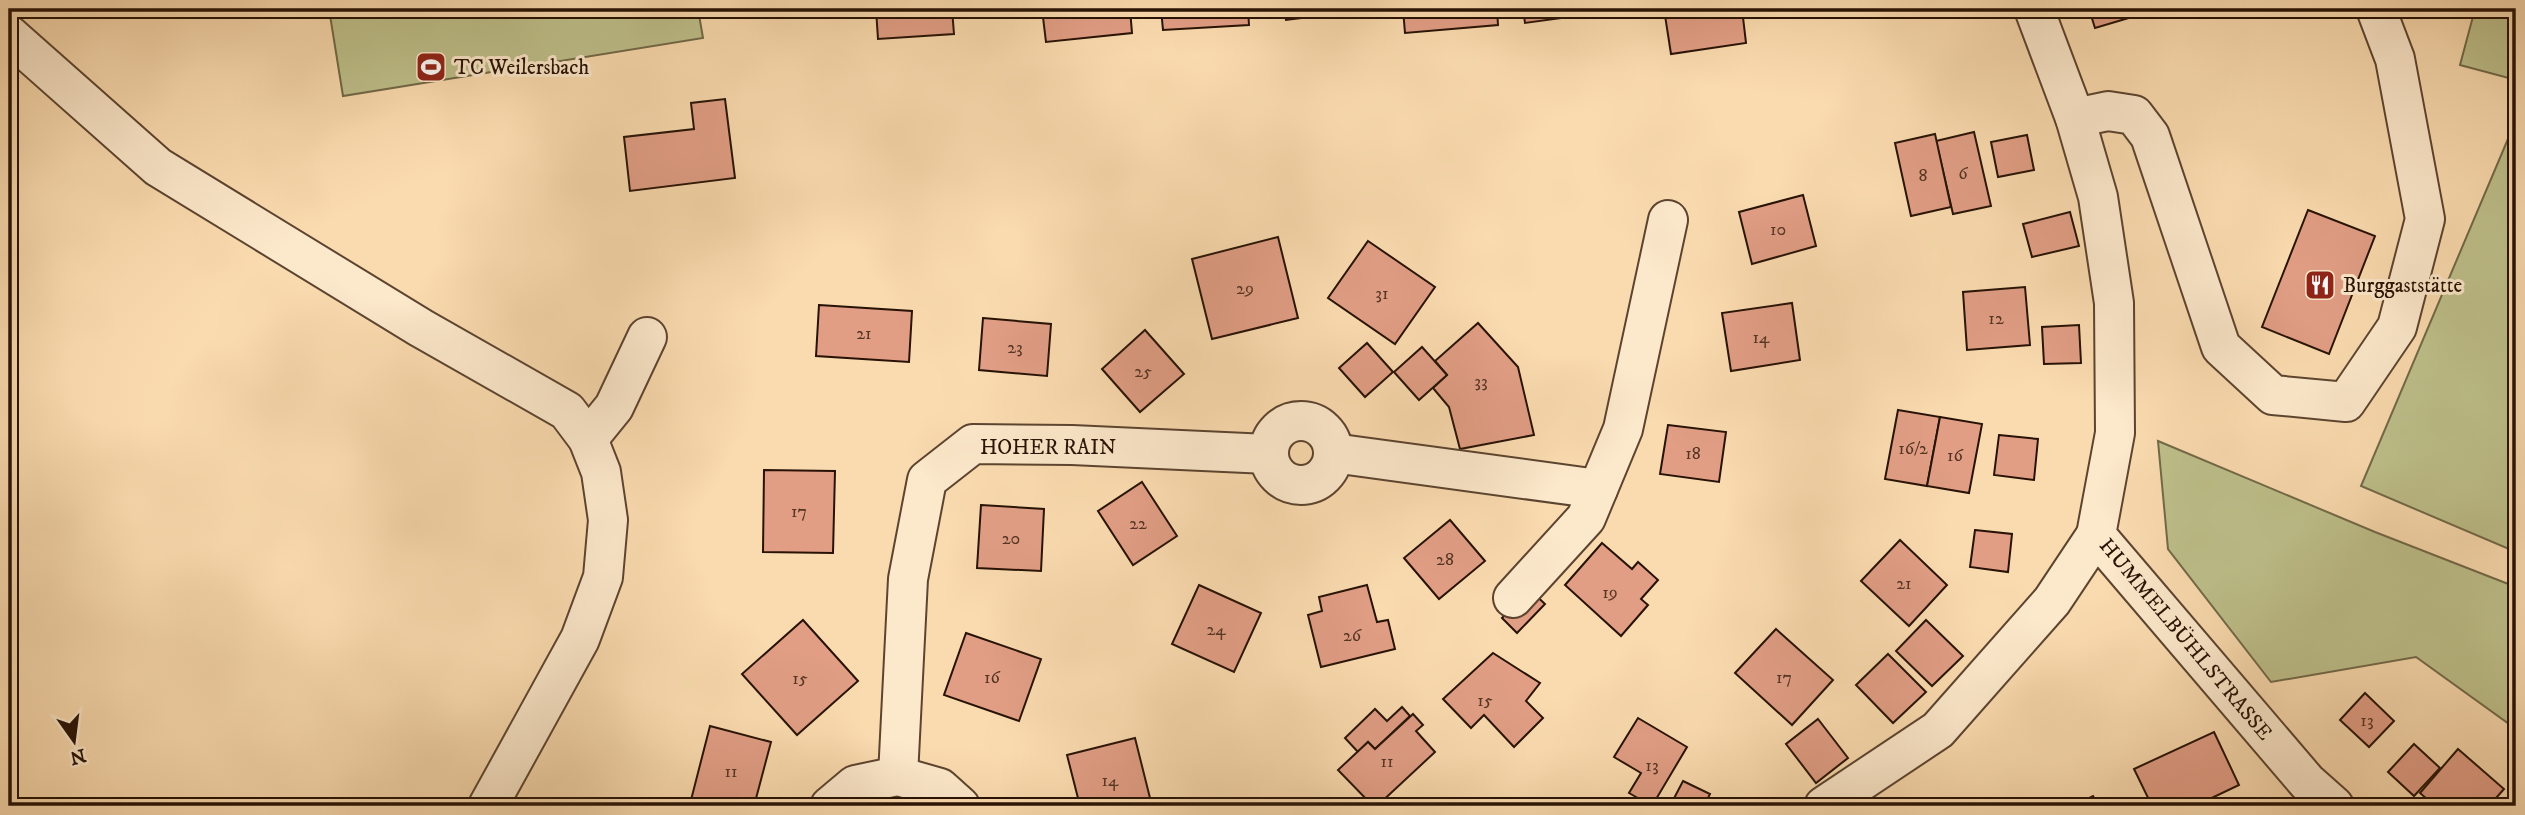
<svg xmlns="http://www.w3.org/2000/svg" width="2525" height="815" font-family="'IM FELL DW Pica',serif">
<rect width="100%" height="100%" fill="#fadbaf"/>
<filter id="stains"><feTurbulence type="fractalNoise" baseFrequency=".00286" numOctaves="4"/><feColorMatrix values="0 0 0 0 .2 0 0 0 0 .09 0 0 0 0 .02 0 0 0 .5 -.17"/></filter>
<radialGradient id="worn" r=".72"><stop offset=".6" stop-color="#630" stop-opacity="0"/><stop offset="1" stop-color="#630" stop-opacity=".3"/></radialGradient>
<g fill="#bec08b" stroke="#726948" stroke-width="2">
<path d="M329,9H698L703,38L343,96Z"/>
<path d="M2475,9H2516V80L2460,65Z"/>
<path d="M2516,120V552L2361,486Z"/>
<path d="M2158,441L2375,532L2516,587V729L2416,657L2271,682L2168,549Z"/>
</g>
<g fill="#e19e85" stroke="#271205" stroke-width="2">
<path d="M876,9H952L954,34L878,39Z"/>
<path d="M1042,9H1130L1132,33L1046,42Z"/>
<path d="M1161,9H1248L1249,25L1163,30Z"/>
<path d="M1285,9H1368V10L1286,20Z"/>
<path d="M1403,9H1497L1498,25L1405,33Z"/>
<path d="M1523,9H1628L1525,23Z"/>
<path d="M1664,9H1742L1746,43L1671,54Z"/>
<path d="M1863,9H1885L1867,17Z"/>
<path d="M2089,9H2159L2095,28Z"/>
<path d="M725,99L735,178L630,191L624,137L694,129L691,103Z"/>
<path d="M1974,132L1991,206L1953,214L1936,141Z"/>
<path d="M1935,134L1951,207L1911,216L1895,143Z"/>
<path d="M2027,135L2034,170L1998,177L1991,142Z"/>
<path d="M1803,195L1816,246L1752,264L1739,212Z"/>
<path d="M2308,210L2375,236L2329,354L2262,327Z"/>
<path d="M2070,212L2079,246L2032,257L2023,224Z"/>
<path d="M1278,237L1298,318L1212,339L1192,259Z"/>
<path d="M1368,241L1435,287L1395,344L1328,298Z"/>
<path d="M2025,287L2030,345L1967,350L1963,292Z"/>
<path d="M1792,303L1800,360L1731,371L1722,313Z"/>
<path d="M819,305L912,311L909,362L816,356Z"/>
<path d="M983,318L1051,324L1047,376L979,370Z"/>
<path d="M1478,323L1518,367L1534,435L1460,449L1449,407L1433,388L1447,375L1435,361Z"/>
<path d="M2079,325L2081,363L2044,364L2042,327Z"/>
<path d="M1145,330L1184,374L1140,412L1102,369Z"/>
<path d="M1367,343L1393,372L1365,397L1339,368Z"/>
<path d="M1422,347L1447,375L1419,400L1394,372Z"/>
<path d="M1898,410L1940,417L1927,486L1885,479Z"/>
<path d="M1940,417L1982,424L1969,493L1927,486Z"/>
<path d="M1668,425L1726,432L1719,482L1660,474Z"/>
<path d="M1999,435L2038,439L2034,480L1994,475Z"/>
<path d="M764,470L835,471L833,553L763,552Z"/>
<path d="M1142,482L1177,536L1133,565L1098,511Z"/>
<path d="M981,505L1044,509L1041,571L977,568Z"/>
<path d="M1450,520L1485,561L1439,599L1404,558Z"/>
<path d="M1975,530L2012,534L2008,572L1970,567Z"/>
<path d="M1900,540L1947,585L1909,626L1861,581Z"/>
<path d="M1602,543L1632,569L1638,562L1658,580L1641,599L1648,605L1621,636L1565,585Z"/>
<path d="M1199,585L1261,613L1234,672L1172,644Z"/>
<path d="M1367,585L1377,622L1388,620L1395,649L1321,667L1308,615L1322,611L1319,597Z"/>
<path d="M1529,589L1545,604L1517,633L1502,618Z"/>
<path d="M803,620L858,681L797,735L742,674Z"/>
<path d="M1926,620L1963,656L1932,686L1896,651Z"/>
<path d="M1776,629L1833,680L1792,725L1735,673Z"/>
<path d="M966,633L1041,659L1019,721L944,695Z"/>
<path d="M1493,653L1540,683L1526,701L1543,718L1514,747L1484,715L1471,728L1443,699Z"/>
<path d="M1888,654L1926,692L1893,723L1856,685Z"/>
<path d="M2365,693L2394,721L2369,747L2340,720Z"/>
<path d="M1402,707L1410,716L1375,749L1368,742L1358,752L1345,738L1375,709L1387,721Z"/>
<path d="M1413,714L1423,725L1416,731L1435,752L1377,806H1373L1338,770L1368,742L1375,749Z"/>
<path d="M1638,718L1687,747L1652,806L1629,793L1641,773L1614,757Z"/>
<path d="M1818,719L1848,758L1816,783L1786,744Z"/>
<path d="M710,726L771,742L754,806H715L691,800Z"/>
<path d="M2214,732L2239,785L2195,806H2152L2134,769Z"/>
<path d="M1135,738L1152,806H1080L1067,755Z"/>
<path d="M2414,744L2440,768L2414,796L2388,772Z"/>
<path d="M2458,749L2504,789L2489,806H2435L2420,793Z"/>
<path d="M1683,781L1710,794L1704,806H1670Z"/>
<path d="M2093,796L2098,806H2073Z"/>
</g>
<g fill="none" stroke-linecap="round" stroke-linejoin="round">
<g stroke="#5c4430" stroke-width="42">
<g id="minor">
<path d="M2034,9L2075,118L2098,197L2114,303L2115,433L2096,535L2307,782L2334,806"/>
<path d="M9,35L158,167L421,328L567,411L588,439L601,472L608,520L603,577L580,639L488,806"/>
<path d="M2075,118L2108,111L2134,115L2150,136L2221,347L2273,395L2346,402L2397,327L2425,219L2395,59L2376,9"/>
<circle cx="1301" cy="453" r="32"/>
<path d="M588,439L614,407L647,337"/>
<path d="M1333,453L1598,489"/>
<path d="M1513,598L1586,518L1623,429L1668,220"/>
<path d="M898,776L908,579L927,480L973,444L1072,445L1268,454"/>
<path d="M830,806L855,785L898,776L940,788L960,806"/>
<path d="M1824,806L1938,730L2052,601L2096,535"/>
</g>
</g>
<use href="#minor" stroke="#fce8cb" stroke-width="38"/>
</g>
<defs>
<g id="stadium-square" transform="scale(1.575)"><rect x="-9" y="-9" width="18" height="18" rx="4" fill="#8f2418" stroke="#fce8cb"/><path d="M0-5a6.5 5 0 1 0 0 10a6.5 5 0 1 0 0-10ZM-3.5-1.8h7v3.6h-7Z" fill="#fff"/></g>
<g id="restaurant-square" transform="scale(1.575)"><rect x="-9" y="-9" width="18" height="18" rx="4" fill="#8f2418" stroke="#fce8cb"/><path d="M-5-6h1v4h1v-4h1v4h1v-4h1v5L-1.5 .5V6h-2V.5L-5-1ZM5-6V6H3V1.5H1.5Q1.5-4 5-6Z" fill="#fff"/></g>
</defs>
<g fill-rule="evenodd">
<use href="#stadium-square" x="431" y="67"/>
<use href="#restaurant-square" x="2320" y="285"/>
</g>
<g text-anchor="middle" stroke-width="6" stroke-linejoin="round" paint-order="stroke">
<g font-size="18" fill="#563525">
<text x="1963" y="179">6</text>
<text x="1923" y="181">8</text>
<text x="1778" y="235">10</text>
<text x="1245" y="294">29</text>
<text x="1382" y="299">31</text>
<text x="1996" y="324">12</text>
<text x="864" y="339">21</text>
<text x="1761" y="343">14</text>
<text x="1015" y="353">23</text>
<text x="1143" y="377">25</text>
<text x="1481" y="387">33</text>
<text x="1913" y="454">16/2</text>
<text x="1693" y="459">18</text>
<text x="1955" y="461">16</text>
<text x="799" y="517">17</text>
<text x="1138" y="529">22</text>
<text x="1011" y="544">20</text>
<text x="1445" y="565">28</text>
<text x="1904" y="589">21</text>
<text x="1610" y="598">19</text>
<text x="1216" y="635">24</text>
<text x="1352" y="641">26</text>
<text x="992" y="683">16</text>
<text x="1784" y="683">17</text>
<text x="800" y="684">15</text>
<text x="1485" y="706">15</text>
<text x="2367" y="726">13</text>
<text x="1387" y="767">11</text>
<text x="1652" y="771">13</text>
<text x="731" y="777">11</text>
<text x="1110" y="786">14</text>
</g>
<g font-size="21" fill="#271205" stroke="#fce8cb" text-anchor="start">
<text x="454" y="74">TC Weilersbach</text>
<text x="2343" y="292">Burggaststätte</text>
</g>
<g font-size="21" fill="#271205" stroke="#fce8cb">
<text x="1048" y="454">HOHER RAIN</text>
<text transform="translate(2186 639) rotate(50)" y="7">HUMMELBÜHLSTRASSE</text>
</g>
</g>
<rect width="2525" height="815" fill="none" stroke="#fadbaf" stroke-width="35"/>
<rect x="10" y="10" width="2504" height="794" fill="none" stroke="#271205" stroke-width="3.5"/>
<rect x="18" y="18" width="2490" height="780" fill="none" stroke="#271205" stroke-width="2"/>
<g transform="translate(74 741) rotate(166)" stroke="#fce8cb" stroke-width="5" paint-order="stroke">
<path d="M0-5L12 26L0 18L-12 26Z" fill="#271205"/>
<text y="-10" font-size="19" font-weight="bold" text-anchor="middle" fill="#271205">N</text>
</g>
<rect width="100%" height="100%" filter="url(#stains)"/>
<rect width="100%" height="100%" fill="url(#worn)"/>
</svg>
